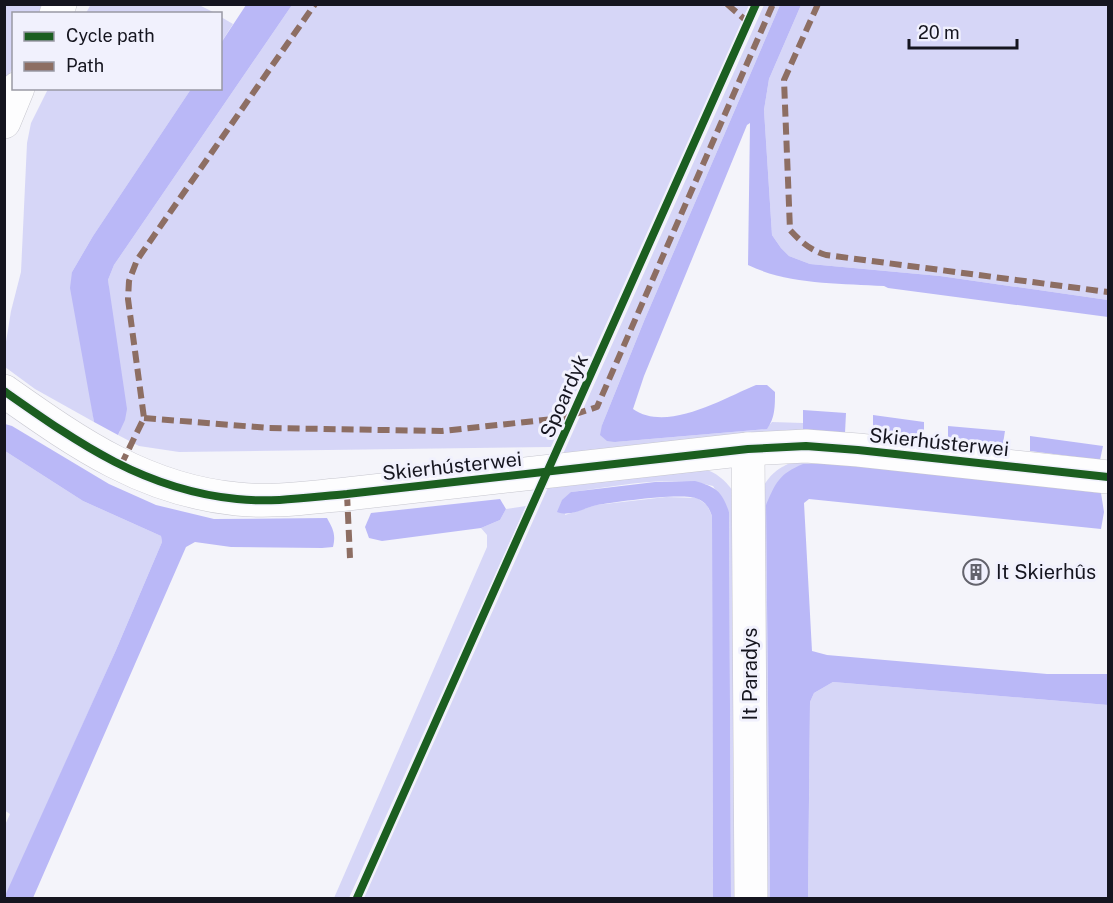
<svg xmlns="http://www.w3.org/2000/svg" width="1113" height="903" font-family="'Public Sans',sans-serif">
<rect width="100%" height="100%" fill="#f4f4fa"/>
<g fill="#d6d6f7">
<path d="M91,4L199,5L215,13H86Z"/>
<path d="M5,5H45L40,13L14,14L13,66L5,86Z"/>
<path d="M292,5H749L551,447L179,452L139,446L118,435L120,431L108,280L114,265Z"/>
<path d="M764,5H780L644,321L602,425L615,442L766,429L772,422L803,423V431L563,454Z"/>
<path d="M801,5H1108V300L940,276L810,264L789,256L781,248L772,235L764,110L769,79Z"/>
<path d="M221,17L233,24L221,43Z"/>
<path d="M48,89H191L93,236L72,272L94,422L35,389L5,367V348L11,311L21,272L27,143L31,123Z"/>
<path d="M5,451L83,501L161,536L162,542L116,650L5,898V825L10,814L4,810Z"/>
<path d="M799,459L1101,489V493L839,464L766,505L770,898H759L760,492C771,472 778,468 799,459Z"/>
<path d="M702,468C717,473 724,479 733,491L743,898H731L729,512L713,486C670,474 615,487 571,492L565,515L596,505L666,497L697,498L707,505L712,516L713,898H364L550,483Z"/>
<path d="M526,506L349,898H334L487,547V535L481,528L500,520L506,509Z"/>
<path d="M833,682L1108,705V898H808L810,702L814,693Z"/>
</g>
<g fill="#bab8f7">
<path d="M246,5H292L114,265L108,280L127,409L125,420L118,435L94,422L70,288L72,272L93,236L191,89L220,88L221,43Z"/>
<path d="M780,5H801L769,79L764,110L772,235L781,248L789,256L810,264L940,276L1108,300V317L888,288L884,286C839,283 789,285 748,265L750,123L747,125L644,376L633,409C667,433 724,398 756,385H767L775,392C775,406 775,418 767,429L615,442L607,441L600,435L602,425L644,321Z"/>
<path d="M803,410L846,413L845,433L803,431Z"/>
<path d="M873,415L924,422V441L873,435Z"/>
<path d="M5,424L12,426L109,484L156,505L214,519L327,518C333,529 336,534 333,547L322,548L231,547L195,542L186,547L33,898H4L116,650L162,542L161,536L83,501L5,451Z"/>
<path d="M948,426L1005,431L1002,450L948,443Z"/>
<path d="M1030,436L1103,446L1100,460L1030,451Z"/>
<path d="M803,464H839L1101,493L1104,512L1101,529L809,499L804,503L812,651L827,655L1047,674H1108V705L833,682L814,693L810,702L808,898H770L766,505C776,482 779,474 803,464Z"/>
<path d="M695,481C716,487 722,491 729,512L731,898H713L712,516C709,508 707,503 698,499C683,492 616,502 597,505C584,508 571,517 557,512L562,500L571,492L655,482Z"/>
<path d="M500,499L506,509L500,520L481,528L382,541L369,538L365,527L371,513Z"/>
</g>
<g fill="none" stroke-linecap="round" stroke-linejoin="round">
<g stroke="#c7c7cf" stroke-width="34">
<g id="minor">
<path d="M56,14L60,4"/>
<path d="M4,122L18,88"/>
<path d="M4,391C78,443 144,490 237,499C273,503 311,497 347,494L748,449L806,446L858,450L1108,477"/>
<path d="M748,449L751,898"/>
</g>
</g>
<use href="#minor" stroke="#fdfdfe" stroke-width="33"/>
<g stroke="#8d6e63" stroke-width="6" stroke-dasharray="12 6" stroke-linecap="butt">
<path d="M727,4L750,24"/>
<path d="M818,4L784,80L790,230C801,242 810,250 826,255L1108,292"/>
<path d="M144,418L269,428L442,431L563,418L597,407L773,4"/>
<path d="M121,465L144,418L128,299L129,281L137,260L315,4"/>
<path d="M347,494L350,558"/>
</g>
<g stroke="#f1f1fd" stroke-width="11">
<g id="cycleway">
<path d="M4,391C78,443 144,490 237,499C273,503 311,497 347,494L748,449L806,446L858,450L1108,477"/>
<path d="M357,898L756,4"/>
</g>
</g>
<use href="#cycleway" stroke="#1b5e20" stroke-width="8"/>
</g>
<defs>
<g id="building-ring" transform="scale(1.35)"><circle r="9.5" fill="#f1f1fd" stroke="#63636c" stroke-width="1.5"/><path d="M-4-6H4V6H1V3H-1V6H-4ZM-2.5-4.3h1.7v1.8h-1.7ZM.8-4.3h1.7v1.8H.8ZM-2.5-1h1.7V.8h-1.7ZM.8-1h1.7V.8H.8Z" fill="#63636c"/></g>
</defs>
<g fill-rule="evenodd">
<use href="#building-ring" x="976" y="572"/>
</g>
<g text-anchor="middle" stroke-width="6" stroke-linejoin="round" paint-order="stroke">
<g font-size="20" fill="#15151f" stroke="#f1f1fd">
<text transform="translate(564 396) rotate(-66)" y="7">Spoardyk</text>
<text transform="translate(939 442) rotate(6)" y="7">Skierhústerwei</text>
<text transform="translate(452 466) rotate(-6)" y="7">Skierhústerwei</text>
<text transform="translate(750 674) rotate(-90)" y="7">It Paradys</text>
</g>
<g font-size="20" fill="#15151f" stroke="#f1f1fd" text-anchor="start">
<text x="996" y="579">It Skierhûs</text>
</g>
</g>
<rect width="1113" height="903" fill="none" stroke="#15151f" stroke-width="12"/>
<rect x="12" y="12" width="210" height="78" fill="#f1f1fd" stroke="#9999a4" stroke-width="1.5"/>
<rect x="24" y="32" width="30" height="9" fill="#1b5e20" stroke="#9999a4" stroke-width="1.5"/>
<text x="66" y="42" font-size="18" fill="#15151f">Cycle path</text>
<rect x="24" y="62" width="30" height="9" fill="#8d6e63" stroke="#9999a4" stroke-width="1.5"/>
<text x="66" y="72" font-size="18" fill="#15151f">Path</text>
<path d="M909 39v9h108v-9" fill="none" stroke="#15151f" stroke-width="3"/>
<text x="918" y="39" font-size="18" fill="#15151f" stroke="#f1f1fd" stroke-width="4.5" paint-order="stroke">20 m</text>
</svg>
